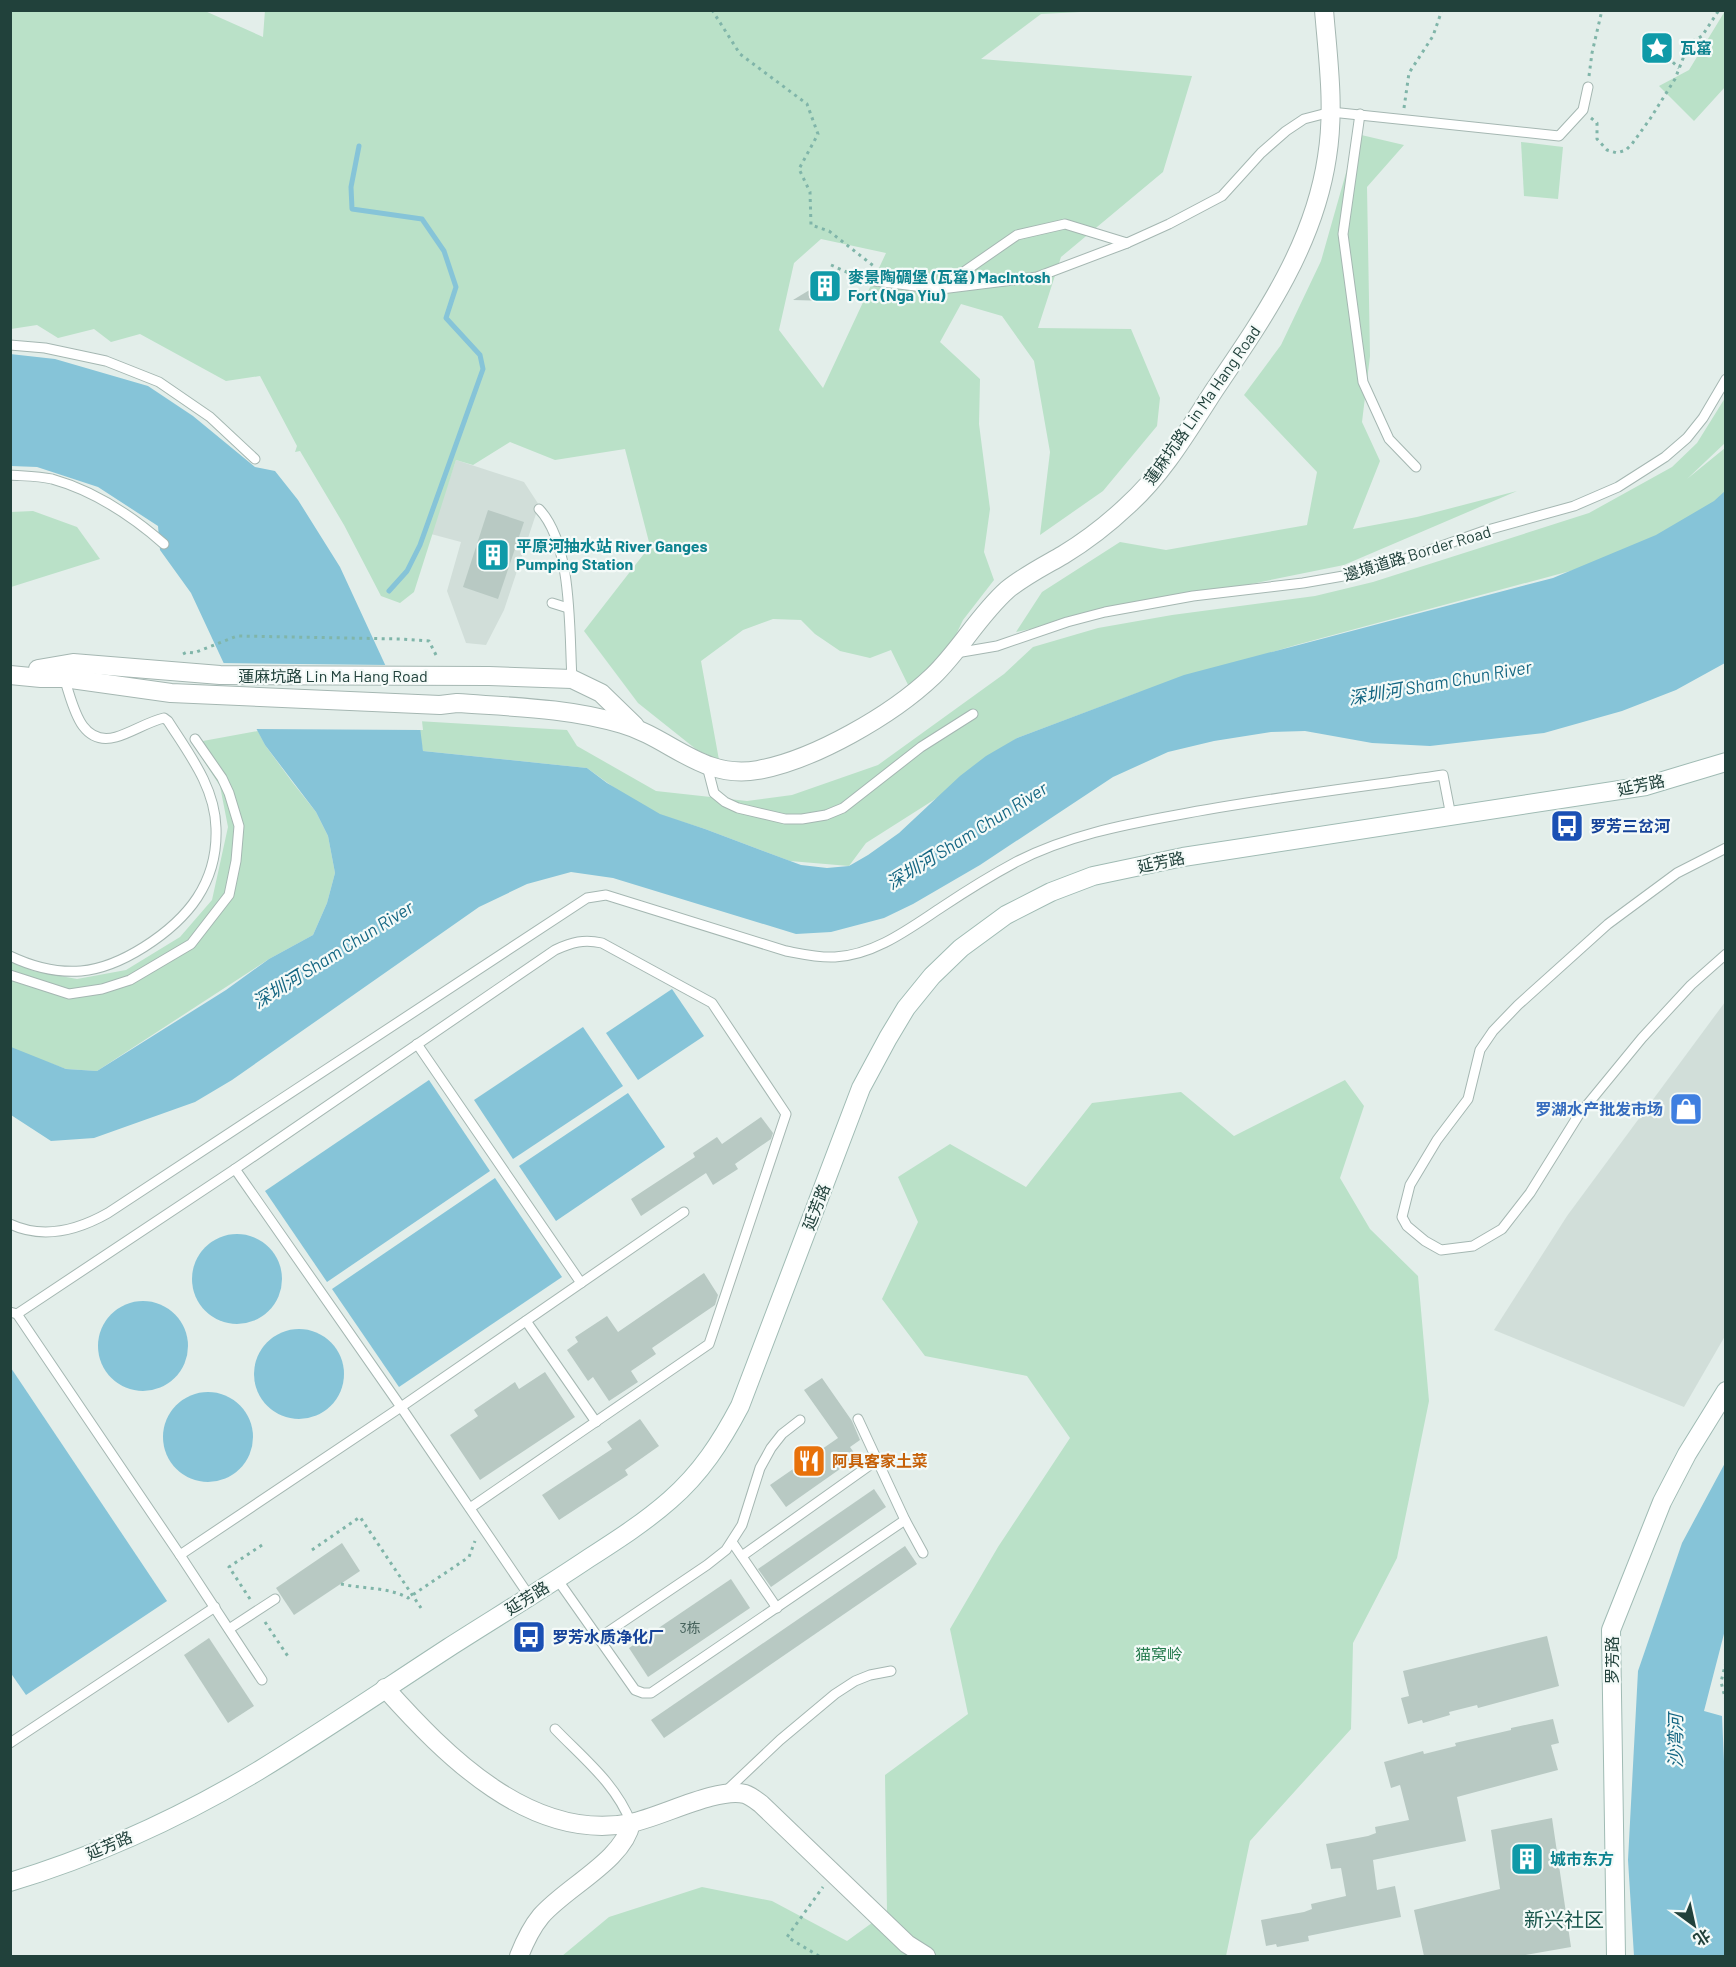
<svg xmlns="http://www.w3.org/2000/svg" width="1736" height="1967" font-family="Barlow,'Noto Sans SC',sans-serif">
<rect width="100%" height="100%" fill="#e3eeea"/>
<g fill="#d1ded9">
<path d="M456,460L524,482L539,505L504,610L486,645L466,643L447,591L461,542L431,534Z"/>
<path d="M1725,1002V1336L1684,1407L1494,1330L1567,1216Z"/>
</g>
<g fill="#bae1c8" fill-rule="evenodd">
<path d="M265,10L1101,11L1041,14L981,59L1192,76L1163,172L1061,257L1038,328L1131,329L1160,398L1157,426L1103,491L1040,535L1050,452L1034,361L1002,316L961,304L940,342L980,379L979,424L990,509L984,552L994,580L963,620L951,645L912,693L891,650L870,658L840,651L815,634L801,620L773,619L743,630L701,661L719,760L697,750L638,703L584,631L650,546L625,449L555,460L510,442L473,465L456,460L414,592L400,603L381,596L344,525L300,451L295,452L297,446L260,376L226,381L140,334L111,342L94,329L58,338L37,325L11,329L10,11H205L263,37ZM821,239L886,253L823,388L779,330L794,263Z"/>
<path d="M1725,11V87L1694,121L1659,86L1689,70Z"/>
<path d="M1357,134L1404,145L1367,187L1370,356L1362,422L1380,461L1353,529L1417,517L1517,491L1344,565L1016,632L1042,592L1120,542L1166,550L1307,525L1317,472L1244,395L1281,345L1321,261Z"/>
<path d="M1521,142L1563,147L1558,199L1524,196Z"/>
<path d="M1725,398V443L1687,479L1725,448V494L1644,551L1296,645L1137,693L1017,738L940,796L866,843L849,866L790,861L705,829L645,810L587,768L423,751L417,721L567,730L577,746L656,791L747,801L792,795L878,765L1004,674L1033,647L1098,628L1172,615L1315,596L1373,582L1589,513L1672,467L1697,443Z"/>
<path d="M33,511L77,527L100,559L11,587V512Z"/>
<path d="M258,731L265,745L293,783L316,812L328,836L335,873L327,903L313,935L269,959L97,1071L66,1069L14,1050L11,1047L10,960L33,971L77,979L126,970L180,937L212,900L228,827L220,786L192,743Z"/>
<path d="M1345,1080L1364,1106L1340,1178L1370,1229L1418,1276L1429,1401L1397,1558L1353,1643L1351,1729L1250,1841L1226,1956H562L609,1917L702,1887L772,1901L847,1941L887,1912L885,1775L968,1714L950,1629L998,1547L1070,1438L1027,1376L925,1356L882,1299L918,1222L898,1177L950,1144L1026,1187L1092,1103L1181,1092L1234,1136Z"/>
</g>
<g fill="#86c4d8">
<path d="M10,354L55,359L148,386L193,416L255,467L275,471L298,500L340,567L400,697L417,704L423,751L587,768L607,783L660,814L705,829L801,865L827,868L849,866L868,855L899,833L960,776L986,756L1017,738L1184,675L1553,578L1656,535L1714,501L1725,491V663L1676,690L1622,711L1544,733L1430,746L1372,743L1305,731L1271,732L1214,741L1168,752L1113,777L980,865L913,904L884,918L831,932L796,934L613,878L571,872L527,884L479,907L232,1080L195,1102L94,1138L51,1141L11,1115V1047L66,1069L97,1071L226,990L269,959L313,935L327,903L335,873L328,836L316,812L265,745L239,696L191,593L160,550L158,526L98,487L37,467L11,466Z"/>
<path d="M672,989L704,1036L638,1080L606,1033Z"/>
<path d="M583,1027L623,1086L513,1159L474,1100Z"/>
<path d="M429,1080L490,1171L327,1282L265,1191Z"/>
<path d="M628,1093L665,1147L556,1221L519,1166Z"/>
<path d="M495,1178L562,1277L399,1387L332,1289Z"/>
<circle cx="237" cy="1279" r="45"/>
<circle cx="143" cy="1346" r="45"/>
<circle cx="299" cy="1374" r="45"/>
<path d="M11,1368L167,1601L26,1695L10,1672Z"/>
<circle cx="208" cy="1437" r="45"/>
<path d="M1725,1463V1630L1704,1711L1722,1716L1726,1807L1725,1956H1634L1628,1860L1638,1671L1682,1543Z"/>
</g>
<path fill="#e3eeea" d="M221,663L388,665L402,695L420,703L423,730L253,729Z"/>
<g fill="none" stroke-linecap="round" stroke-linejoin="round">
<path stroke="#86c4d8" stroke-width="5" d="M359,146L351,187L352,209L422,219L444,251L456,287L446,318L480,355L483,369L420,545L407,571L389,591"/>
</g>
<g fill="#b8c9c3">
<path d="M836,274L829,301L793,300Z"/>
<path d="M488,510L524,522L498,599L463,587Z"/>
<path d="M761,1117L773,1133L771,1139L735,1164L738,1169L713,1185L706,1173L641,1216L631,1199L695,1157L693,1153L717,1137L722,1144Z"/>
<path d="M704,1273L718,1295L715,1305L652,1348L656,1354L631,1371L638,1382L609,1401L593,1377L588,1381L567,1350L578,1342L575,1337L607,1316L618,1332Z"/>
<path d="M545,1372L575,1417L480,1480L450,1435L478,1416L474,1410L515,1382L519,1389Z"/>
<path d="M822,1378L852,1421L860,1440L850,1447L857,1457L786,1507L770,1485L838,1438L804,1390Z"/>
<path d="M640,1419L659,1446L625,1470L628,1475L559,1520L542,1495L612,1449L607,1442Z"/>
<path d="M874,1489L886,1507L771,1587L758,1569Z"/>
<path d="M342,1543L360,1571L294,1615L276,1588Z"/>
<path d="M905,1546L917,1564L664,1738L651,1720Z"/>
<path d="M731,1579L750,1608L648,1677L629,1648Z"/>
<path d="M1547,1636L1559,1686L1478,1708L1477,1705L1449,1712L1450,1715L1423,1723L1422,1720L1408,1724L1401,1698L1409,1696L1403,1671Z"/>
<path d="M209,1638L254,1706L228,1723L184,1655Z"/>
<path d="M1553,1719L1559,1743L1551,1745L1558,1770L1457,1797L1466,1841L1373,1860L1377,1890L1395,1886L1401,1917L1308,1936L1309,1941L1277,1947L1276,1944L1266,1946L1261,1920L1304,1912L1312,1909L1311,1904L1346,1896L1341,1868L1331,1869L1326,1844L1368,1836L1376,1833L1375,1827L1409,1820L1400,1785L1391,1788L1384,1762L1423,1751L1424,1754L1456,1746L1455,1743L1511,1730V1728Z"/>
<path d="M1552,1818L1571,1947L1519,1956H1424L1414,1910L1500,1889L1491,1830Z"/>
</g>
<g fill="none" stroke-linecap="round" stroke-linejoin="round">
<g stroke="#a5b7b2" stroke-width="11">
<g id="lane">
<path d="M1360,114L1343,234L1363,382L1389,439L1416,467"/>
<path d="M875,281L939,289L1017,235L1065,224L1127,243L1169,224L1222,196L1261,153L1286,131L1304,119L1331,112L1559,136L1583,110L1588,87"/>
<path d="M941,289L1037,277L1127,243"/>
<path d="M10,345L45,348L106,361L159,382L210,417L255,459"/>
<path d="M10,475C24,476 39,476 52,479C95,491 131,515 164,544"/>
<path d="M539,509C573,545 569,631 572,679"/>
<path d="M552,603L568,608"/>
<path d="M956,653L997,646L1067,622L1105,612L1193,596L1303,583L1349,575L1402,560L1484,531L1574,506L1618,487L1665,457L1687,438L1703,418L1726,379"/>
<path d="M707,766L714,793L725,802L738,808L785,819H802L826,815L843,808L921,747L973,714"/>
<path d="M1726,848L1677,873L1608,924L1518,1005L1493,1031L1480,1050L1468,1099L1437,1140L1410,1185L1402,1217L1407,1226L1425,1241L1441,1250L1473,1246L1502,1229L1530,1193L1578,1116L1642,1038L1691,985L1726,954"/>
<path d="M10,956C33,967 56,973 81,971C104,969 125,959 144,947C188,919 218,883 216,828C215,787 189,754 168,721L164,718C147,722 133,732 116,737C79,747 73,703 64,678"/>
<path d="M10,975L69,994L102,989L130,980L191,944L229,895L236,861L239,826L229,793L222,778L195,739"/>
<path d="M417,1044L581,1283"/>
<path d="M235,1169L401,1407L530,1597"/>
<path d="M10,1224C44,1240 78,1230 108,1213L587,898L606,895L786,951C802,954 819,958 835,957C875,955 910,928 942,907C966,891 990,876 1016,862C1066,836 1122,825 1177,815C1265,798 1354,788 1443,775L1451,816"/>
<path d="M10,1312L17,1314L180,1555L262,1680"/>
<path d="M17,1314L235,1169L555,950C572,942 584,939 602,943L712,1003L786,1114L709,1344L470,1508"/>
<path d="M526,1321L596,1422"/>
<path d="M858,1419L905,1520L923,1553"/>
<path d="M732,1542L777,1608"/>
<path d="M180,1555L401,1407L684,1212"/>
<path d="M742,1556L877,1460"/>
<path d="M557,1579L635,1690L643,1693H651L905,1520"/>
<path d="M229,1629L275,1599"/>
<path d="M599,1638L707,1565L726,1550L742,1525L760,1468L771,1448L782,1434L800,1420"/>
<path d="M555,1729C584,1759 616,1784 631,1823"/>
<path d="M10,1743L215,1607"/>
<path d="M724,1793L780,1740L835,1694L855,1681L870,1675L891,1671"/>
</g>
</g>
<g stroke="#a5b7b2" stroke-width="20">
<g id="street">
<path d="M38,669L73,663L220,675L489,676L572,679L601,693L635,726"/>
<path d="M10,675L41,678H64L171,693L440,705L457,703C512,707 569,708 622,724C671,738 702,780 758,770C814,760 892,715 933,676C960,650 979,615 1007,590C1024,576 1044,566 1063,555C1086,541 1108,524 1127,506C1163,474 1189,429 1215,389C1264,317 1314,245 1327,157C1335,108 1328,59 1324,10"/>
<path d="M385,1688C445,1755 531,1843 631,1823C661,1817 717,1787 745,1794C751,1796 757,1801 761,1804L907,1944L926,1956"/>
<path d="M519,1956C525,1941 531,1928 541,1916C566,1887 624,1860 631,1823"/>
</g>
</g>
<g stroke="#a0bbb4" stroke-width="20">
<g id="secondary">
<path d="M10,1882C96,1856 181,1817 258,1771C322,1732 385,1689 448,1648C495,1618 543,1589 589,1558C617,1540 645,1522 670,1500C701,1473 721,1442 740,1406L861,1088L888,1038L906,1008L932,976L961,948L1006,915L1051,892L1093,876L1183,857L1646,786L1726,762"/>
<path d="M1616,1956L1611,1630L1662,1502L1687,1454L1726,1391"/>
</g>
</g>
<g stroke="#80b5a9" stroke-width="3" stroke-dasharray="3 4.5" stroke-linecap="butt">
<path d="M712,10L740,54L807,104L818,134L799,169L810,192L811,225L829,231L875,267"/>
<path d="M1662,52L1679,68"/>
<path d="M1589,76L1592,53L1602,10"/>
<path d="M1404,108L1409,73L1433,36L1442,10"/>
<path d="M1591,118L1597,123V139L1607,150L1617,153L1626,150L1632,144L1650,119L1675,79L1689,43L1702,36L1719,10"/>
<path d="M831,265L862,279"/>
<path d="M183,654L187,652L194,653L237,636L402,639L429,641L438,659"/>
<path d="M312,1550L360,1517L421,1608"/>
<path d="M341,1584C363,1589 389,1587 408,1598L469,1557L475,1541"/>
<path d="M250,1599L229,1567L262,1545"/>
<path d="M265,1622L289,1658"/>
<path d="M1726,1662L1721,1682L1726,1701"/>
<path d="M819,1956L787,1937L823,1887"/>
</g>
<use href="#lane" stroke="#fff" stroke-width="9"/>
<use href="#street" stroke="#fff" stroke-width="18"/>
<use href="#secondary" stroke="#fff" stroke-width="18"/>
</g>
<defs>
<g id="sight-square" transform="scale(1.725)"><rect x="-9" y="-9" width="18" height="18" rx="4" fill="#0f9aa8" stroke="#f4faf8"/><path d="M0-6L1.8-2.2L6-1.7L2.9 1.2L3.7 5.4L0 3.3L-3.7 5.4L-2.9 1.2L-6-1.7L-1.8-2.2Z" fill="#fff"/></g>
<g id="building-square" transform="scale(1.725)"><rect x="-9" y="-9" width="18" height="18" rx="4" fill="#0f9aa8" stroke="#f4faf8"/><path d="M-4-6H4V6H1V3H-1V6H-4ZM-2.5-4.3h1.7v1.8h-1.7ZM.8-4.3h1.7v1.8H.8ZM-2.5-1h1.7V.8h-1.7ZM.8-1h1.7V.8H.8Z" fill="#fff"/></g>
<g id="bus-square" transform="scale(1.725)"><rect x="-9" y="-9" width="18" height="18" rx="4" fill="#1a4fb4" stroke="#f4faf8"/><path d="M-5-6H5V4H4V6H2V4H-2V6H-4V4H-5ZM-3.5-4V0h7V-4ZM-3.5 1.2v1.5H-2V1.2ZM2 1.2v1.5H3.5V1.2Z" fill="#fff"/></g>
<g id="shop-square" transform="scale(1.725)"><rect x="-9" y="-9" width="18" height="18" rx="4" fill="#3f7fe0" stroke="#f4faf8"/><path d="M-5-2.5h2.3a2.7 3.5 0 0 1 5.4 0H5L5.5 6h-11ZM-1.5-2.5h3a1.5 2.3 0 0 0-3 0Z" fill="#fff"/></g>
<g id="restaurant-square" transform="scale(1.725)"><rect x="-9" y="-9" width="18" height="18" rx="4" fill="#e8710a" stroke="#f4faf8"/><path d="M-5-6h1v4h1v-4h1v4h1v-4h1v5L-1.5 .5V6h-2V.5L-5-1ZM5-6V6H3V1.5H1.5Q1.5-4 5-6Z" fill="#fff"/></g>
</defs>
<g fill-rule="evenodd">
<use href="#sight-square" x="1657" y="48"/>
<use href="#building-square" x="825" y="286"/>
<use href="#building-square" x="493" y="555"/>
<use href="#bus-square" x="1567" y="826"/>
<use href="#shop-square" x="1686" y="1109"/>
<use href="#restaurant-square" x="809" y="1461"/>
<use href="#bus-square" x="529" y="1637"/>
<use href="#building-square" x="1527" y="1859"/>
</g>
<g text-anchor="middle" stroke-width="4.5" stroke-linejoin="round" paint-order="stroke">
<g font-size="14" fill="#47635d">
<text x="690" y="1633">3栋</text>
</g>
<g font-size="16" font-weight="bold" fill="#0d838f" stroke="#f4faf8" text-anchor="start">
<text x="1680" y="54">瓦窰</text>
<text x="848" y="283">麥景陶碉堡 (瓦窰) MacIntosh<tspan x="848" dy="18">Fort (Nga Yiu)</tspan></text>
<text x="516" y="552">平原河抽水站 River Ganges<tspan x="516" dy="18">Pumping Station</tspan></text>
<text x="1550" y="1865">城市东方</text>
</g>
<g font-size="16" fill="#21413b" stroke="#f4faf8">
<text transform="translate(1202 405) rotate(-55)" y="6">蓮麻坑路 Lin Ma Hang Road</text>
<text transform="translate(1417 553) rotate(-17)" y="6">邊境道路 Border Road</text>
<text x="333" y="682">蓮麻坑路 Lin Ma Hang Road</text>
<text transform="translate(1641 785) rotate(-12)" y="6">延芳路</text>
<text transform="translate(1161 862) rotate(-12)" y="6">延芳路</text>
<text transform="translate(816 1207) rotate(-69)" y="6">延芳路</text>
<text transform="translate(527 1598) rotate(-32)" y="6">延芳路</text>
<text transform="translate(1612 1660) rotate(-90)" y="6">罗芳路</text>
<text transform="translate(109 1845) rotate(-23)" y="6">延芳路</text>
</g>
<g font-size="16" font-weight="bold" fill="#164399" stroke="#f4faf8" text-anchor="start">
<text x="1590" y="832">罗芳三岔河</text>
<text x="552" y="1643">罗芳水质净化厂</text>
</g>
<g font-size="16" font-weight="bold" fill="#366cbe" stroke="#f4faf8" text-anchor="end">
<text x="1663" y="1115">罗湖水产批发市场</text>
</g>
<g font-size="16" font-weight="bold" fill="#c56008" stroke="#f4faf8" text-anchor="start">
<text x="832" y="1467">阿具客家土菜</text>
</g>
<g font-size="16" fill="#277c4f" stroke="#f4faf8">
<text x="1159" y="1660">猫窝岭</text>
</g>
<g font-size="18" font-style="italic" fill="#156783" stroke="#f4faf8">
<text transform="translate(1440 683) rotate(-10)" y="6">深圳河 Sham Chun River</text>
<text transform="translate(967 836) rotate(-32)" y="6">深圳河 Sham Chun River</text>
<text transform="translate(333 955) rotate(-32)" y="6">深圳河 Sham Chun River</text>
<text transform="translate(1676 1741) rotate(-90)" y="6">沙湾河</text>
</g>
<g font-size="20" fill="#1a564c" stroke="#f4faf8">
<text x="1564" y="1927">新兴社区</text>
</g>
</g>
<rect width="1736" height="1967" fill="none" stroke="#21413b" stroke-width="24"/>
<g transform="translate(1694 1925) rotate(147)" stroke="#f4faf8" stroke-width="4.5" paint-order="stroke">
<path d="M0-4.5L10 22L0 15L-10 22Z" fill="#21413b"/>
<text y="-9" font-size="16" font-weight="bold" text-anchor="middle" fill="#21413b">北</text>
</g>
</svg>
